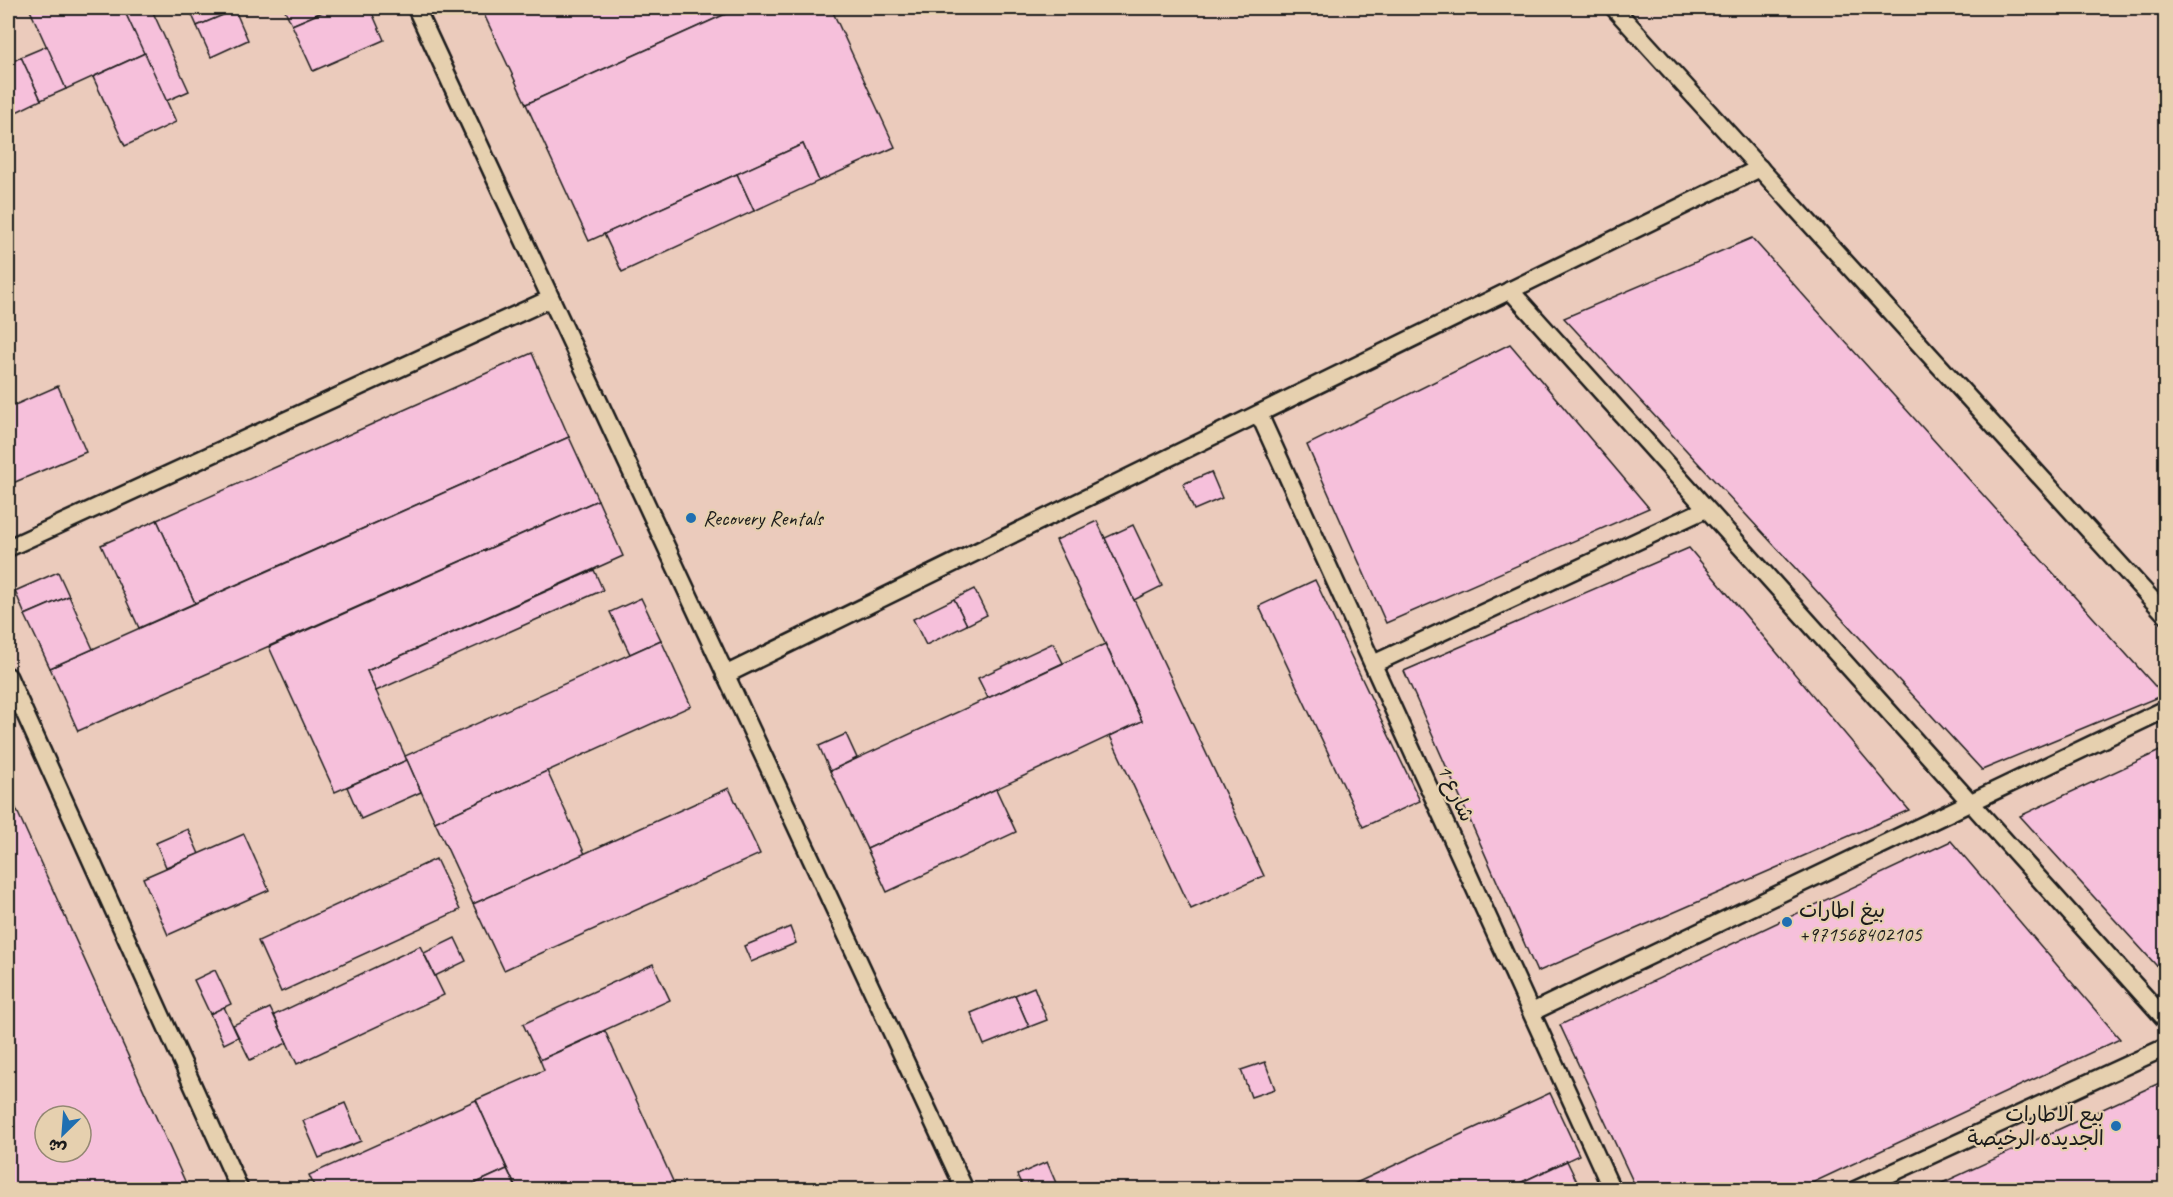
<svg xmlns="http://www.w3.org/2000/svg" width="2173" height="1197" font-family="Caveat,'Playpen Sans Arabic',sans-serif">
<rect width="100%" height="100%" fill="#e6d0af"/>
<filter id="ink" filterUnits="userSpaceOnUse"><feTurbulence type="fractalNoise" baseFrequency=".0167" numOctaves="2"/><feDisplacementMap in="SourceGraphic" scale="12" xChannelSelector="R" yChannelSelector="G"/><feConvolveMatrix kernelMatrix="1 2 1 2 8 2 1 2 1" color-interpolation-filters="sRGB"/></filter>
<g filter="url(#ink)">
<path fill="#ebcbbc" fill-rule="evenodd" d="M8,8H2165V1189H8ZM45,1116H81V1152H45Z"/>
<g fill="#f6c0db" stroke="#1c1c1c" stroke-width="1.5" fill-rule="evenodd">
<path d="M29,8H123L145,53L66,89Z"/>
<path d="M140,8H151L189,91L166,101L126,14Z"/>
<path d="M189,8H241L197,26Z"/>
<path d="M284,8H332L292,25Z"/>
<path d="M332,8H370L384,40L313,71L292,25Z"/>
<path d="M481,8H739L526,104Z"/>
<path d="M739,8H831L895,147L819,181L803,144L589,241L526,104Z"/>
<path d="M235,10L248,40L211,57L197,26Z"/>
<path d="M47,46L66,89L41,100L21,57Z"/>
<path d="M145,53L176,122L125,146L93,77Z"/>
<path d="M21,57L41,100L8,116V64Z"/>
<path d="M803,144L819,181L754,211L737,174Z"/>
<path d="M737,174L754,211L622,272L604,234Z"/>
<path d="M1752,238L2163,695L1982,770L1564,318Z"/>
<path d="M1510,344L1649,508L1386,623L1307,445Z"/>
<path d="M532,353L569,437L195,603L157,520Z"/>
<path d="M58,386L86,452L8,485V408Z"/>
<path d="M569,437L598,500L78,731L50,668Z"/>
<path d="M1211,472L1222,498L1194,510L1183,484Z"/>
<path d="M598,500L623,556L367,671L407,760L335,792L269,647Z"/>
<path d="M157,520L195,603L139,628L101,545Z"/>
<path d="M1097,521L1264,876L1191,909L1110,736L1142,721L1056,540Z"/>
<path d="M1133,525L1162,586L1134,600L1105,538Z"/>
<path d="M1689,548L1909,810L1537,972L1404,671Z"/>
<path d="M594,570L603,590L376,691L367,671Z"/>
<path d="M58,572L69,596L25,615L15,591Z"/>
<path d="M1315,580L1420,801L1363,827L1259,606Z"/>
<path d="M974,589L987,615L967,625L954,599Z"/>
<path d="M69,596L93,649L50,668L25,615Z"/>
<path d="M641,598L661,640L630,654L610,612Z"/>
<path d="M954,599L967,625L926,645L913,619Z"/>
<path d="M661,640L691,706L435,822L405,756Z"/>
<path d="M1053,643L1063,663L988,698L978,678Z"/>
<path d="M1105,644L1142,721L867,849L830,771Z"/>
<path d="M846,734L857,758L830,771L819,746Z"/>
<path d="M2166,748V976L2020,816Z"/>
<path d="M407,760L421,792L361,819L347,787Z"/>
<path d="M547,771L585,854L473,904L435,822Z"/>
<path d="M729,788L760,854L504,970L473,904Z"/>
<path d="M996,789L1016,832L887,892L867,849Z"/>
<path d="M8,791L189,1190H8ZM45,1116H81V1152H45Z"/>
<path d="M188,829L199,854L166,867L156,843Z"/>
<path d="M244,834L269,890L168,935L143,878Z"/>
<path d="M1951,841L2120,1039L1797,1190H1637L1560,1025Z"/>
<path d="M436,859L460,910L281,992L258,941Z"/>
<path d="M790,927L796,943L751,962L744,946Z"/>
<path d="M455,938L466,961L435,976L424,953Z"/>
<path d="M420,946L444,995L297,1064L274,1015Z"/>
<path d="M653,964L670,1000L540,1060L523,1024Z"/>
<path d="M215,970L231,1004L210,1014L194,980Z"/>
<path d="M1034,987L1047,1020L1029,1027L1015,995Z"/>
<path d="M1015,995L1029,1027L984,1045L971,1013Z"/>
<path d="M224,1007L238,1037L224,1044L210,1014Z"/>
<path d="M270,1008L287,1043L250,1060L233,1025Z"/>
<path d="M605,1031L677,1190H517L476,1100L544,1070L540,1060Z"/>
<path d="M1265,1062L1275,1089L1251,1097L1241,1070Z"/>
<path d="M2166,1080V1190H1927Z"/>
<path d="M1550,1093L1579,1155L1505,1190H1341Z"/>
<path d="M476,1100L507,1169L461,1190H316L309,1175Z"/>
<path d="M345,1103L361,1141L319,1158L303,1121Z"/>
<path d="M1567,1161L1581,1190H1505Z"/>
<path d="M1047,1162L1059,1190H1024L1017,1175Z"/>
<path d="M507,1169L517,1190H461Z"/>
</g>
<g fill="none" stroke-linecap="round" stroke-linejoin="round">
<g stroke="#1c1c1c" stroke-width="21">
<g id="service">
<path d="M416,8L965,1190"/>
<path d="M1614,8L2166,615"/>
<path d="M1510,290L2166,1020"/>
<path d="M1259,414L1612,1190"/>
<path d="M8,548L550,299"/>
<path d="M1373,664L1706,509"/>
<path d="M725,675L1760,168"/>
<path d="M8,676L240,1190"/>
<path d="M1532,1012L2166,709"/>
<path d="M1855,1190L2166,1047"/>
</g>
</g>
<use href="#service" stroke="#e6d0af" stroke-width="16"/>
</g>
</g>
<g fill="#1f6fb2" stroke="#e6d0af" stroke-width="2">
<circle cx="691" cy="518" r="6"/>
<circle cx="1787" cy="922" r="6"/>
<circle cx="2116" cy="1126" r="6"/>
</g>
<g text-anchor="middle" stroke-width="4.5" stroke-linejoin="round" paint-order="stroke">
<g font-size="21" fill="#1c1c1c" stroke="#e6d0af" text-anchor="start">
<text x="703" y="525">Recovery Rentals</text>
<text x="1799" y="917">بيغ اطارات<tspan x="1799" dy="24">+971568402105</tspan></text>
<text x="2104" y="1121" text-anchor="end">بيع الاطارات<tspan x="2104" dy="24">الجديده الرخيصة</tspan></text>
</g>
<g font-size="21" fill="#1c1c1c" stroke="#e6d0af">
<text transform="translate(1456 793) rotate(65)" y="7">شارع 1</text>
</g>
</g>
<rect width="2173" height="1197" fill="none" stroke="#e6d0af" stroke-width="30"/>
<rect x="15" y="15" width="2143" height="1167" fill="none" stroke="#1c1c1c" stroke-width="2" filter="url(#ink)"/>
<g transform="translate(63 1134) rotate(205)"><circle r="28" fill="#e6d0af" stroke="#958874" stroke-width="1.5"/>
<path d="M0-4.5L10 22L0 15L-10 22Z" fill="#1f6fb2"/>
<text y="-9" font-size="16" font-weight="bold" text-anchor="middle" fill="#1c1c1c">ش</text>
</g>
</svg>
